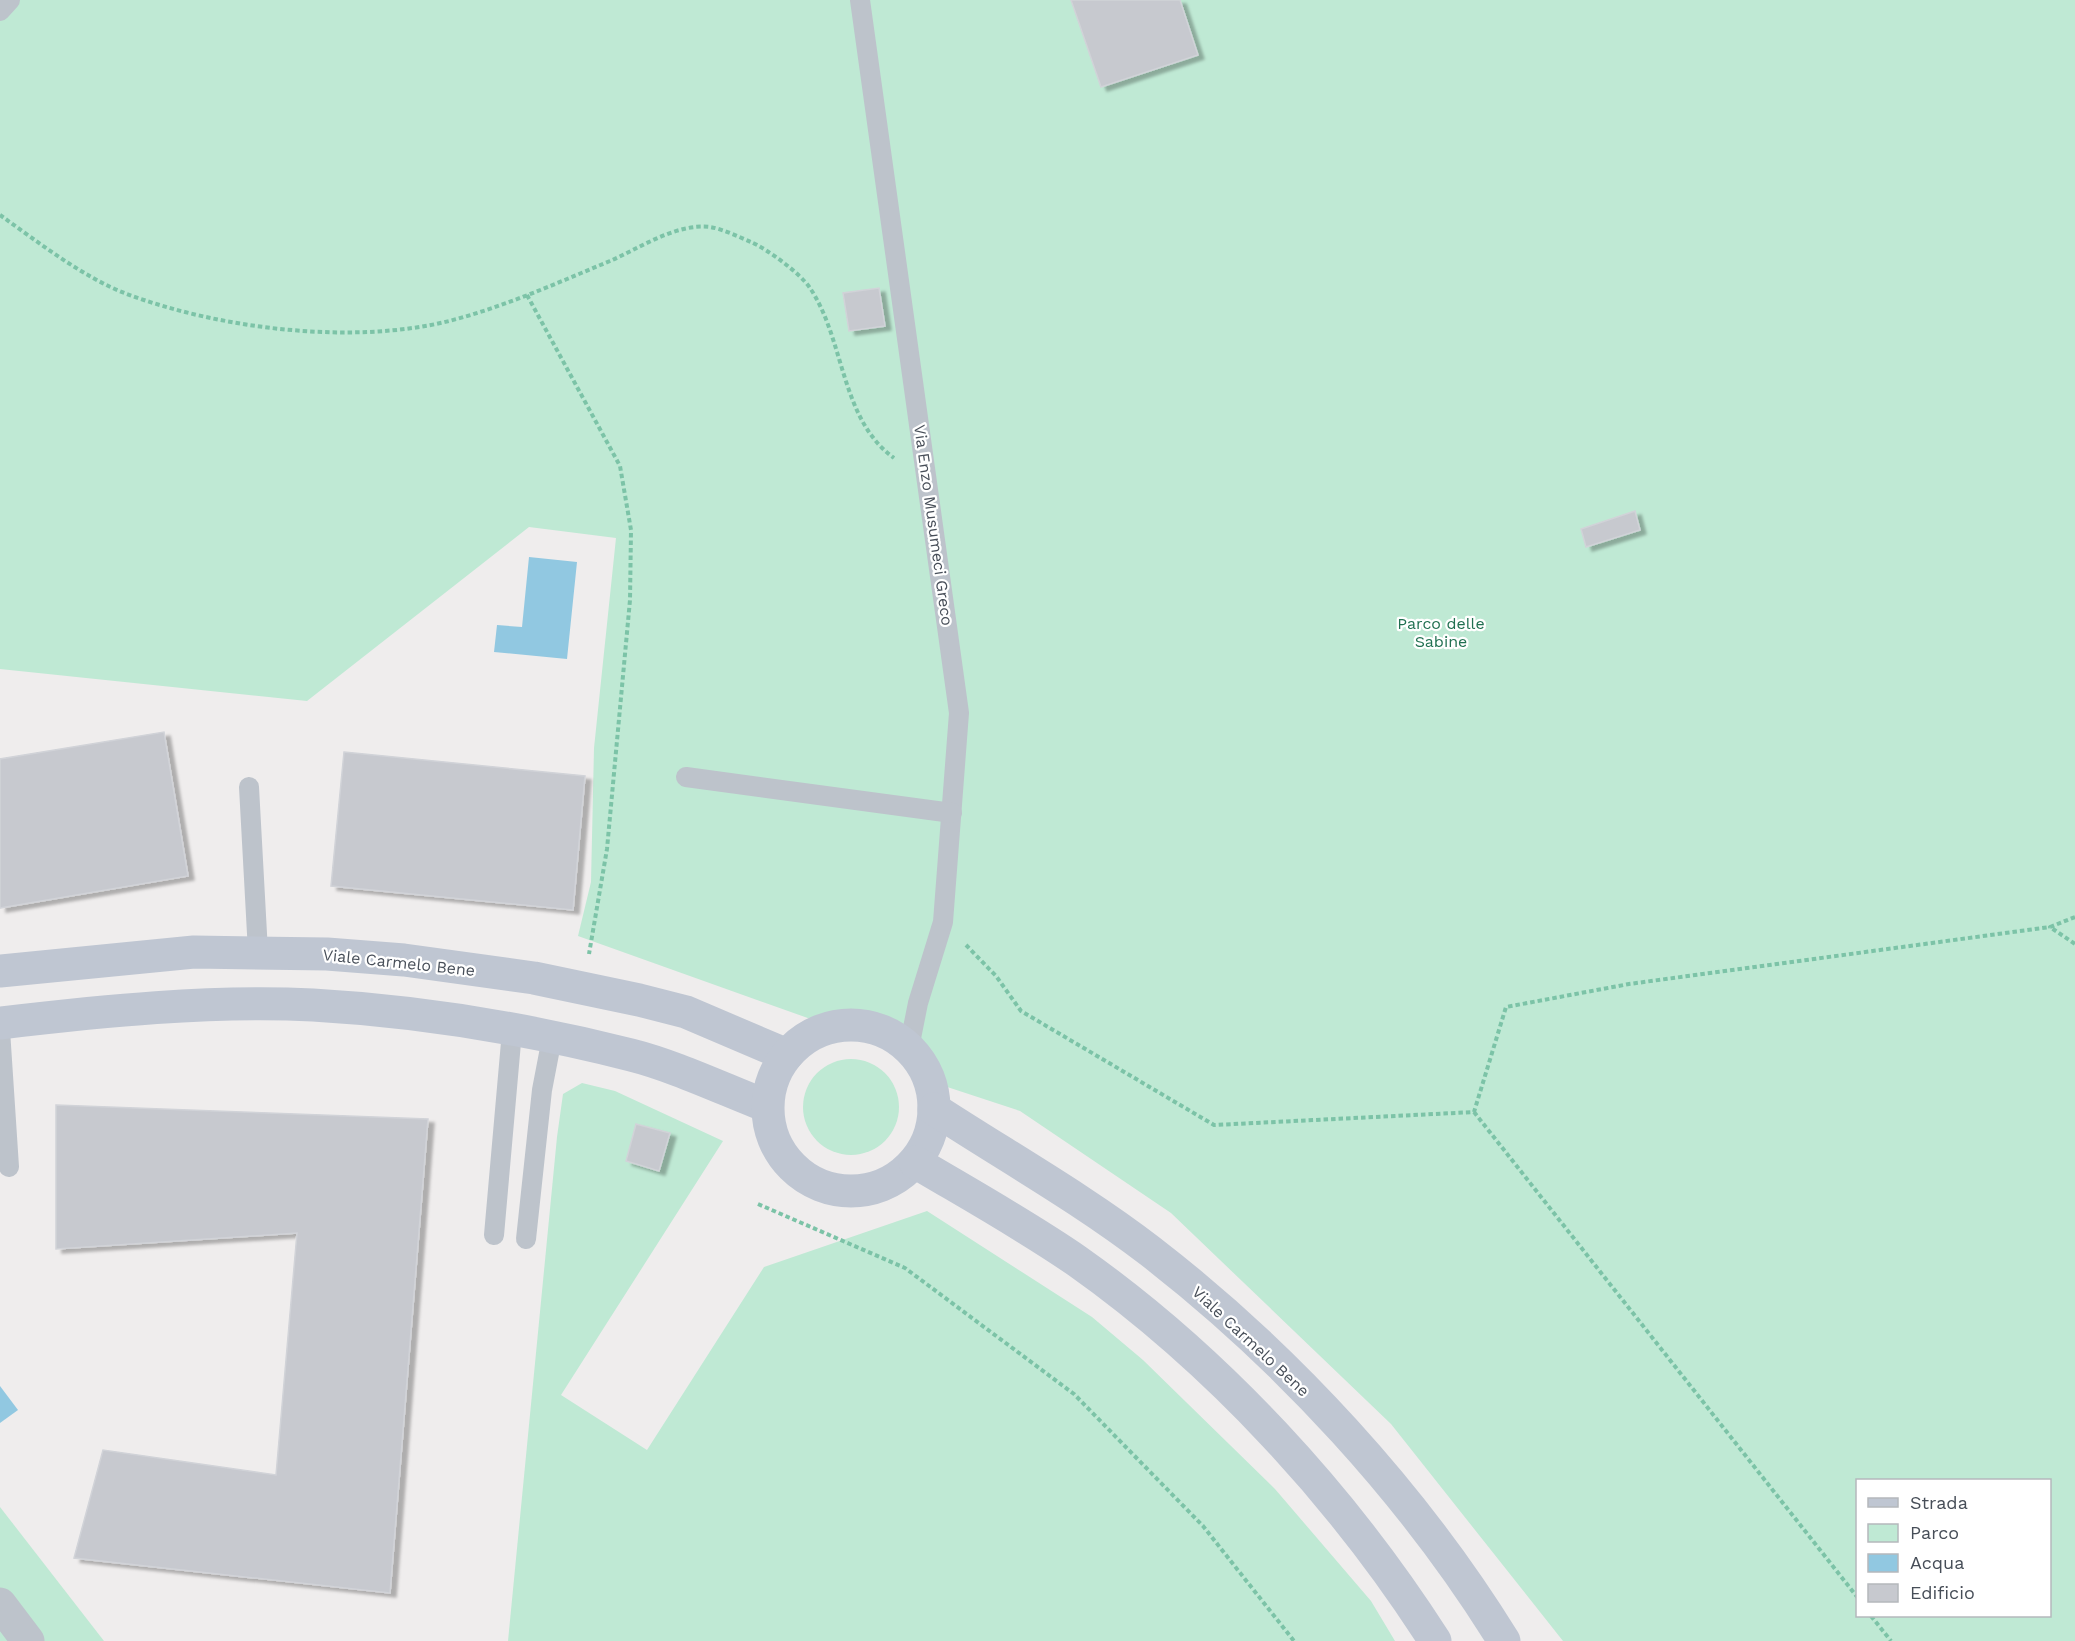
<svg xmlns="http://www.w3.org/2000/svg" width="2075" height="1641" font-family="'Work Sans',sans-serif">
<defs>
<filter id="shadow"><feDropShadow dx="6" dy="4" stdDeviation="1.5" flood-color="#0004"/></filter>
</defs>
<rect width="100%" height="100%" fill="#efeded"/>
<g fill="#bfe9d4" fill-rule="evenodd">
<path d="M0,0H2075V1641H1563L1391,1424L1171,1213L1020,1111L929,1081L909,1049L886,1033L860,1025L833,1027L578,936L591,882L594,748L616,538L529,527L307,701L0,669ZM1858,1480H2050V1616H1858Z"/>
<circle cx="851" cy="1107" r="48"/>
<path d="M582,1083L615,1091L723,1141L561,1395L647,1450L764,1267L927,1211L1092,1317L1143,1360L1275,1489L1371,1601L1395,1641H508L557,1137L563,1094Z"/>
<path d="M0,1507L104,1641H0Z"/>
</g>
<g fill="#91c8e1">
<path d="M529,557L577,562L567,659L494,652L497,625L522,627Z"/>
<path d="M0,1386L18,1410L0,1423Z"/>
</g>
<g fill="#c7c9cf" stroke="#d1d3d8" stroke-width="1.5" filter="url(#shadow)">
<path d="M1071,0H1180L1198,55L1101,87Z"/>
<path d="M879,288L885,326L849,331L843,293Z"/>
<path d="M1635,511L1640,530L1586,547L1581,529Z"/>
<path d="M164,732L188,876L0,908V759Z"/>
<path d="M344,752L585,776L573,910L331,886Z"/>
<path d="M56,1105L428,1119L390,1593L74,1558L103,1450L276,1475L297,1233L56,1249Z"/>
<path d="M636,1124L670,1133L659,1171L626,1161Z"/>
</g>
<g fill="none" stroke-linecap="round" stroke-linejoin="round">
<g stroke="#7cc3a7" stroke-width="4" stroke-dasharray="4.5 3" stroke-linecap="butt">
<path d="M0,215C38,242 84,278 127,294C220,329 353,345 449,321C504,307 557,283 610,261C640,248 676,223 710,227C723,229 739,237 751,242C767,249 800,273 810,288C845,340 840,419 894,458"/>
<path d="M527,295L620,466L631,530L630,600L607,849L589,954"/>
<path d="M2075,917L2050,927L2075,944"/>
<path d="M966,945L996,976L1021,1011L1214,1125L1474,1112L1506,1007L1629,984L2050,927"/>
<path d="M1474,1112L1858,1598"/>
<path d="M758,1204L905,1268L1074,1394L1203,1526L1294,1641"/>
<path d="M1871,1616L1891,1641"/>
</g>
<g stroke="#bdc3cb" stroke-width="20">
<path d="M860,0L959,713L943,922L918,1003L909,1048"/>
<path d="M0,11L10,0"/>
<path d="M686,777L952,813"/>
<path d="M249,787L258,952"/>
<path d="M0,1030L9,1167"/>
<path d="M494,1235L512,1031"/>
<path d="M526,1239L542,1090L552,1038"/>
</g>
<path stroke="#bdc3cb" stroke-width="33" d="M0,1604L28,1641"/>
<g stroke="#bfc6d2" stroke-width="33">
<path d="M0,971L194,952L327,954L404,960L534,978L639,1000L686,1012L787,1055"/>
<path d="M0,1023C103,1011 209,1000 313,1005C419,1011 528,1029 631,1055C675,1066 725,1090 767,1106"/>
<circle cx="851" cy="1108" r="83"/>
<path d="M934,1109C1006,1156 1081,1198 1150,1251C1286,1356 1414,1495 1504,1641"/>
<path d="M915,1162C969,1194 1025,1225 1077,1261C1217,1360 1343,1497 1435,1641"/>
</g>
</g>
<g text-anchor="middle" stroke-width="4.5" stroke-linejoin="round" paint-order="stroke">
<g font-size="16" fill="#474e58" stroke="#fff">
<text transform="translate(934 525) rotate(82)" y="6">Via Enzo Musumeci Greco</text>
<text transform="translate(399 962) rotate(6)" y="6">Viale Carmelo Bene</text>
<text transform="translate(1251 1341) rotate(43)" y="6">Viale Carmelo Bene</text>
</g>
<g font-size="16" fill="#217051" stroke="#fff">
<text x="1441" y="629">Parco delle<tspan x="1441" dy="18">Sabine</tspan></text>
</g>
</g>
<rect x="1856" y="1479" width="195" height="138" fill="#ffffff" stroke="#b5b8bc" stroke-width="1.5"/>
<rect x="1868" y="1498" width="30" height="9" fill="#bfc6d2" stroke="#b5b8bc" stroke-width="1.5"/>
<text x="1910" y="1509" font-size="18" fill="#474e58">Strada</text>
<rect x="1868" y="1524" width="30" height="18" fill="#bfe9d4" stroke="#b5b8bc" stroke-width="1.5"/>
<text x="1910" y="1539" font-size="18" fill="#474e58">Parco</text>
<rect x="1868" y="1554" width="30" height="18" fill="#91c8e1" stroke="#b5b8bc" stroke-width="1.5"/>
<text x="1910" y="1569" font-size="18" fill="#474e58">Acqua</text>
<rect x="1868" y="1584" width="30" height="18" fill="#c7c9cf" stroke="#b5b8bc" stroke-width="1.5"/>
<text x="1910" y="1599" font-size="18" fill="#474e58">Edificio</text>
</svg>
